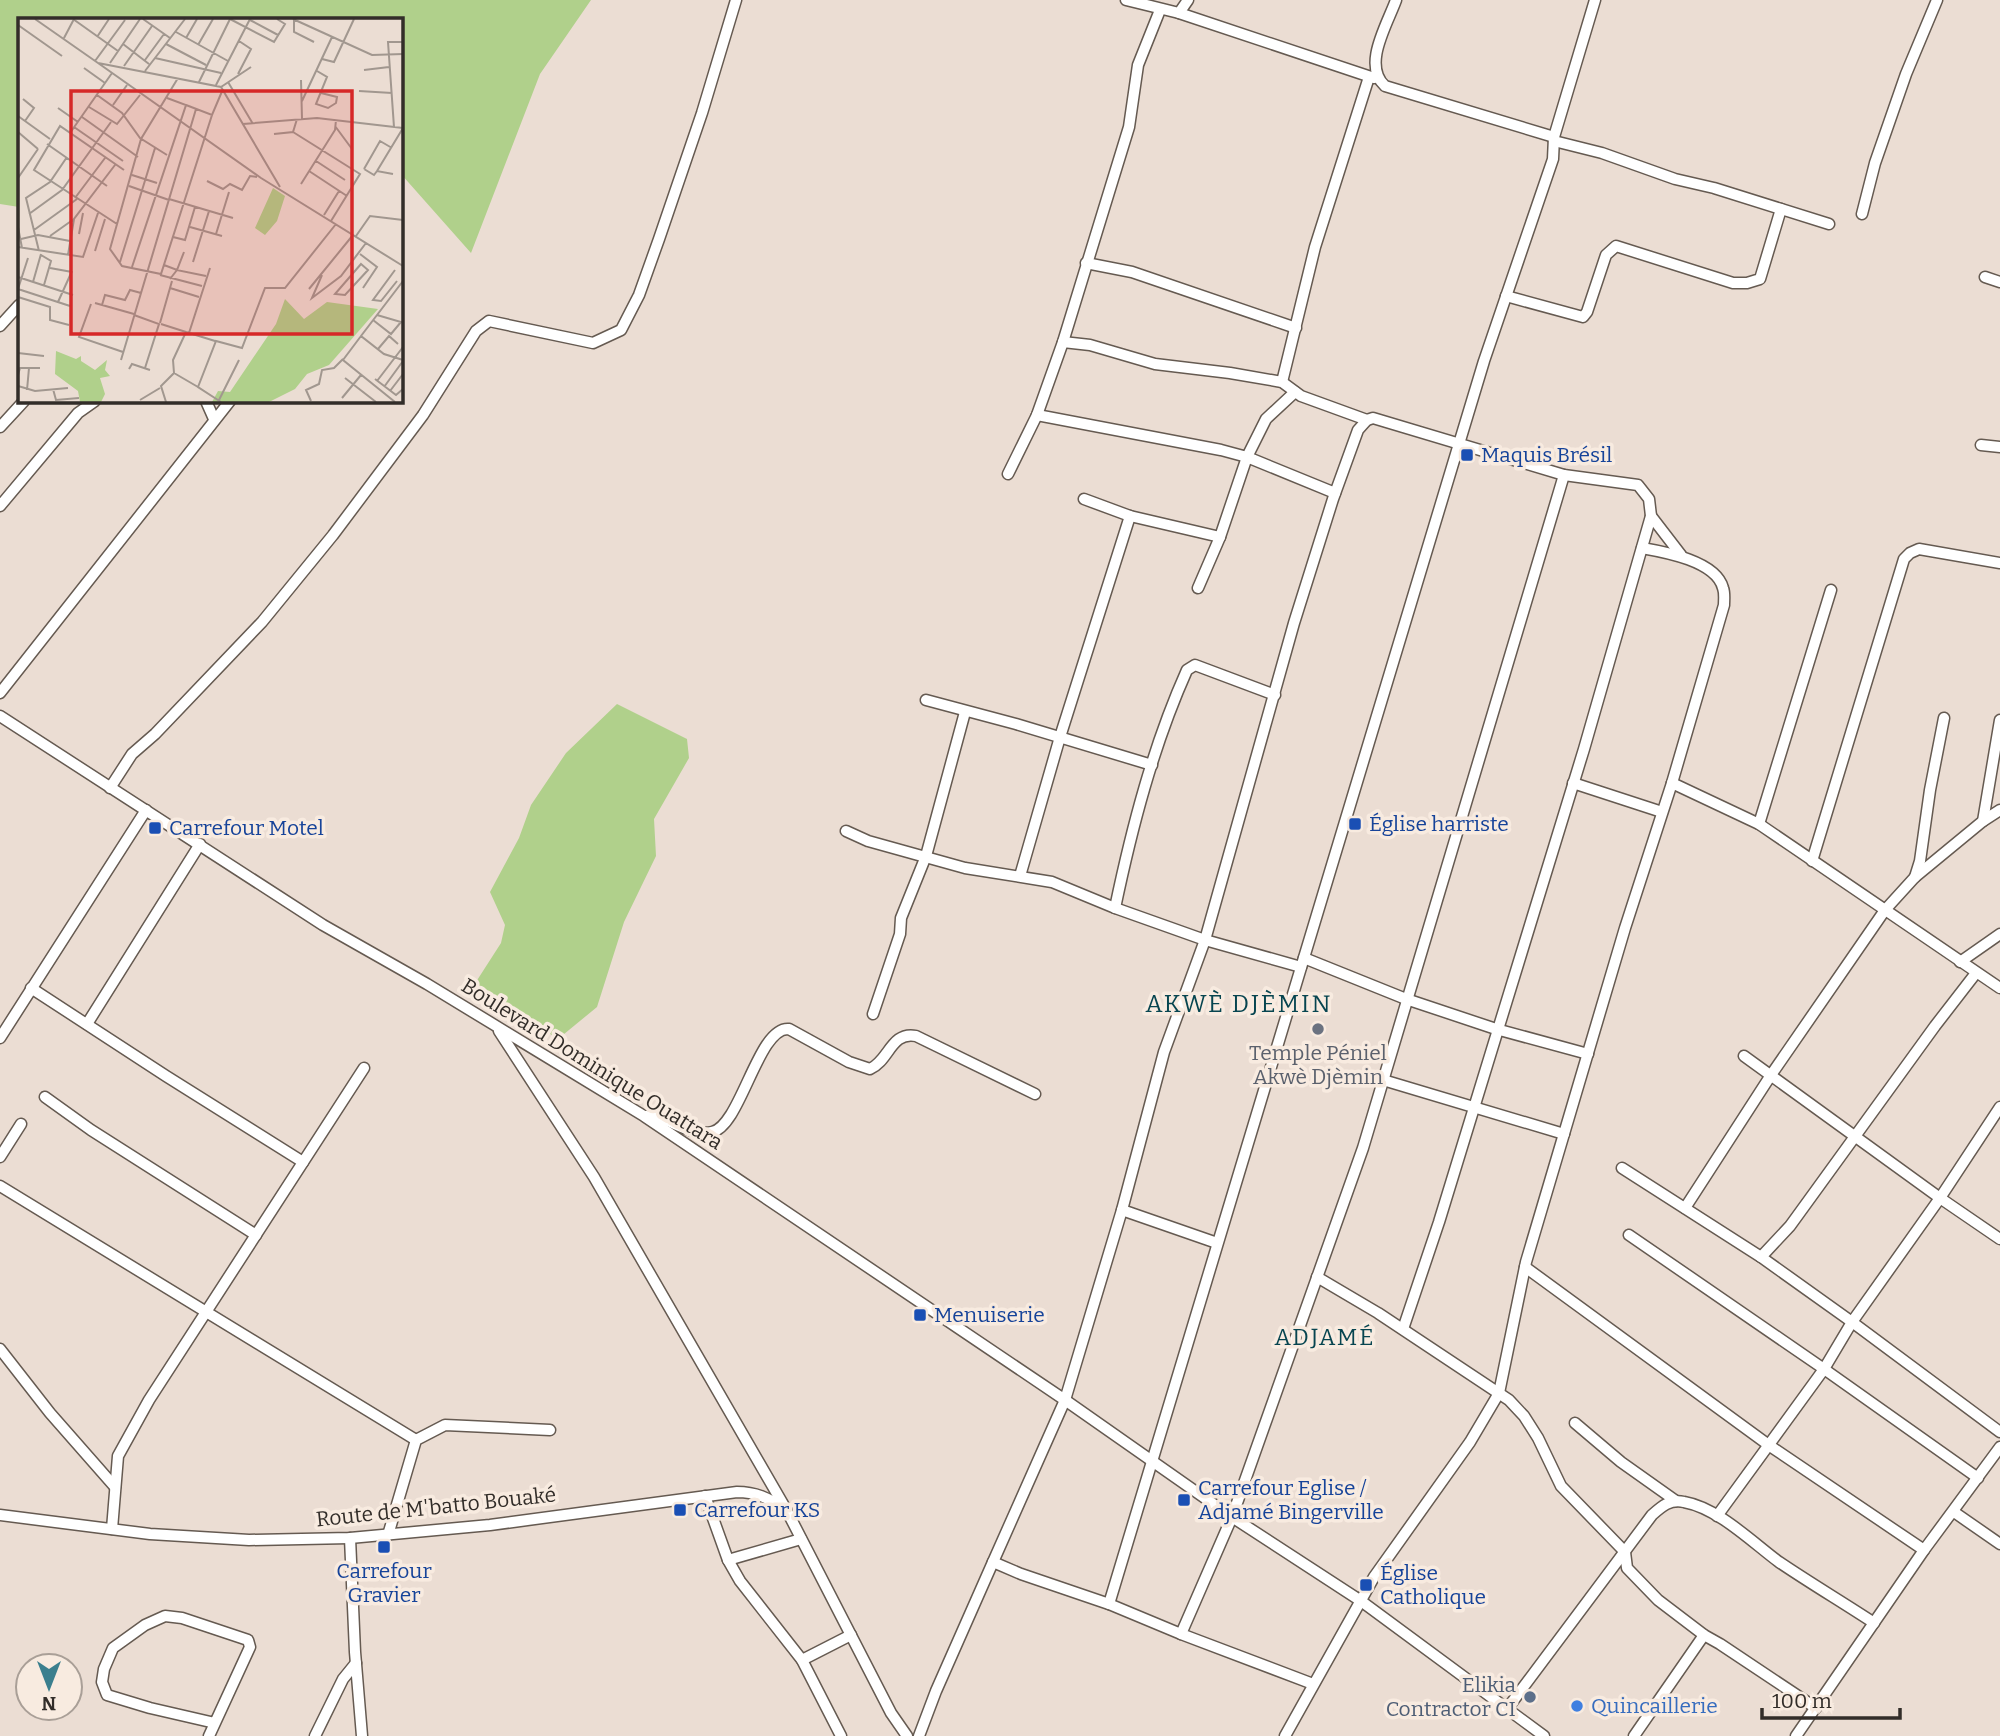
<svg xmlns="http://www.w3.org/2000/svg" width="2000" height="1736" font-family="Bitter,serif">
<rect width="100%" height="100%" fill="#ebddd3"/>
<g fill="#b0d08b">
<path d="M0,0H591L540,74L471,253L401,174V19H19V207L0,204Z"/>
<path d="M617,704L687,739L689,758L654,819L656,856L624,922L597,1007L558,1039L474,985L501,943L505,925L490,892L519,838L531,805L566,753Z"/>
</g>
<g fill="none" stroke-linecap="round" stroke-linejoin="round">
<g stroke="#655a51" stroke-width="13">
<g id="minor">
<path d="M1126,0L1179,13L1188,0"/>
<path d="M1396,0C1387,25 1362,65 1385,86L1554,137"/>
<path d="M1179,13L1374,78"/>
<path d="M1554,141L1602,153L1675,179L1714,188L1829,224"/>
<path d="M1862,214L1875,163L1906,74L1937,0"/>
<path d="M1086,263L1132,272L1296,328"/>
<path d="M1985,277L2000,282"/>
<path d="M1506,296L1583,317L1587,312L1606,255L1616,246L1733,283H1747L1760,279L1781,209"/>
<path d="M0,326L19,305"/>
<path d="M1063,342L1090,345L1155,364L1230,373L1282,382L1301,396L1367,420"/>
<path d="M1282,382L1315,247L1369,77"/>
<path d="M206,401L214,419"/>
<path d="M1037,415L1221,450L1247,457L1266,419L1295,392"/>
<path d="M0,427L24,401"/>
<path d="M1981,445L2000,447"/>
<path d="M1008,474L1037,415L1063,342L1129,127L1138,65L1160,10"/>
<path d="M1084,499L1130,516L1220,537"/>
<path d="M0,506L78,413L95,401"/>
<path d="M1651,516L1681,555"/>
<path d="M1198,588L1220,537L1247,457L1335,493"/>
<path d="M0,693L230,401"/>
<path d="M926,700L1016,724L1152,765"/>
<path d="M0,716L323,925L427,984L644,1116L1065,1400L1232,1517L1361,1601L1544,1736"/>
<path d="M1573,783L1662,812"/>
<path d="M1672,783L1759,824L2000,988"/>
<path d="M110,788L132,754L155,734L262,622L333,535L423,415L476,331L489,321L593,343L621,330L639,295L659,239L702,113L736,0"/>
<path d="M1983,821L2000,810"/>
<path d="M1759,824L1831,590"/>
<path d="M846,831L868,841L965,868L1052,882L1115,908L1205,940L1301,967"/>
<path d="M1812,861L1904,559L1910,553L1919,549L2000,563"/>
<path d="M1020,876L1060,737L1130,516"/>
<path d="M1915,877L1920,861L1930,790L1944,718"/>
<path d="M1115,908C1132,827 1153,746 1187,670L1195,665L1275,695"/>
<path d="M1304,958L1406,999L1496,1029L1588,1054"/>
<path d="M1960,962L2000,934"/>
<path d="M31,988L166,1076L303,1162"/>
<path d="M873,1014L900,934L901,918L926,856L965,712"/>
<path d="M87,1024L200,844"/>
<path d="M499,1031L594,1177L787,1511L891,1713L907,1736"/>
<path d="M0,1038L146,810"/>
<path d="M1744,1056L1940,1198L2000,1239"/>
<path d="M1383,1080L1564,1134"/>
<path d="M45,1097L91,1130L256,1235"/>
<path d="M645,1116C668,1115 688,1137 712,1132C741,1126 758,1026 789,1029L849,1062L870,1069C889,1061 891,1031 916,1036L1035,1094"/>
<path d="M0,1157L21,1124"/>
<path d="M1622,1168L1761,1257L1852,1322L2000,1432"/>
<path d="M0,1186L416,1440"/>
<path d="M1685,1208L1771,1075L1885,910L1915,877L1983,821L2000,720"/>
<path d="M1122,1210L1217,1243"/>
<path d="M1629,1235L1824,1369L1978,1478"/>
<path d="M1761,1257L1790,1226L1935,1026L1976,973"/>
<path d="M1525,1267L1770,1446L1924,1550"/>
<path d="M1317,1277L1378,1313L1509,1400L1524,1416L1538,1438L1561,1486L1625,1552L1627,1568L1658,1600L1704,1635L1720,1644L1816,1708"/>
<path d="M0,1349L50,1413L115,1487"/>
<path d="M1575,1423L1621,1462L1676,1501"/>
<path d="M705,1496L728,1560L740,1581L802,1660L841,1736"/>
<path d="M1954,1512L2000,1544"/>
<path d="M0,1515L150,1534L249,1540L350,1538L490,1525L737,1492C756,1492 768,1498 783,1508"/>
<path d="M1717,1516L1824,1369L1852,1322L1940,1198L2000,1107"/>
<path d="M112,1529L118,1456L149,1400L364,1068"/>
<path d="M388,1535L416,1440L445,1425L550,1430"/>
<path d="M350,1538L355,1652L362,1736"/>
<path d="M728,1560L801,1539"/>
<path d="M993,1562L1065,1400L1122,1210L1164,1052L1205,940L1294,623L1333,499L1358,430L1367,420L1373,418L1564,475L1638,485L1649,499L1651,516L1584,749L1439,1222L1403,1329"/>
<path d="M1109,1604L1484,361L1553,159L1554,137L1595,0"/>
<path d="M802,1660L851,1635"/>
<path d="M1313,1684L1181,1634L1232,1517L1363,1148L1564,475"/>
<path d="M1507,1709L1652,1515C1662,1506 1670,1499 1684,1502C1718,1508 1752,1542 1779,1562C1810,1583 1842,1602 1874,1623"/>
<path d="M209,1736L250,1647L248,1640L182,1618L165,1616L145,1625L113,1648L104,1669L102,1682L107,1695L150,1708L215,1723"/>
<path d="M315,1736L343,1679L356,1663"/>
<path d="M919,1736L936,1691L993,1562L1021,1574L1109,1604L1181,1634"/>
<path d="M1285,1736L1374,1577L1470,1442L1499,1393L1526,1262L1625,928L1672,783L1724,605C1724,600 1725,593 1723,588C1716,561 1665,552 1642,548"/>
<path d="M1634,1736L1704,1635"/>
<path d="M1796,1736L1924,1550L2000,1447"/>
</g>
</g>
<use href="#minor" stroke="#fff" stroke-width="10"/>
</g>
<g fill="#1a4fb4" stroke="#f8ebe0" stroke-width="2.5">
<rect x="1460" y="448" width="14" height="14" rx="3.5"/>
<rect x="1348" y="817" width="14" height="14" rx="3.5"/>
<rect x="148" y="821" width="14" height="14" rx="3.5"/>
<rect x="913" y="1308" width="14" height="14" rx="3.5"/>
<rect x="1177" y="1493" width="14" height="14" rx="3.5"/>
<rect x="673" y="1503" width="14" height="14" rx="3.5"/>
<rect x="377" y="1540" width="14" height="14" rx="3.5"/>
<rect x="1359" y="1578" width="14" height="14" rx="3.5"/>
</g>
<circle fill="#6b7280" stroke="#f8ebe0" stroke-width="2.5" cx="1318" cy="1029" r="7"/>
<circle fill="#5c6f8a" stroke="#f8ebe0" stroke-width="2.5" cx="1530" cy="1697" r="7"/>
<circle fill="#3f7fe0" stroke="#f8ebe0" stroke-width="2.5" cx="1577" cy="1706" r="7"/>
<g text-anchor="middle" stroke-width="7" stroke-linejoin="round" paint-order="stroke">
<g font-size="21" fill="#164399" stroke="#f8ebe0" text-anchor="start">
<text x="1481" y="462">Maquis Brésil</text>
<text x="1369" y="831">Église harriste</text>
<text x="169" y="835">Carrefour Motel</text>
<text x="934" y="1322">Menuiserie</text>
<text x="1198" y="1495">Carrefour Eglise /<tspan x="1198" dy="24">Adjamé Bingerville</tspan></text>
<text x="694" y="1517">Carrefour KS</text>
<text x="384" y="1578" text-anchor="middle">Carrefour<tspan x="384" dy="24">Gravier</tspan></text>
<text x="1380" y="1580">Église<tspan x="1380" dy="24">Catholique</tspan></text>
</g>
<g font-size="21" fill="#5b616d" stroke="#f8ebe0">
<text x="1318" y="1060">Temple Péniel<tspan x="1318" dy="24">Akwè Djèmin</tspan></text>
</g>
<g font-size="21" fill="#322d29" stroke="#f8ebe0">
<text transform="translate(592 1064) rotate(32)" y="7">Boulevard Dominique Ouattara</text>
<text transform="translate(436 1507) rotate(-6)" y="7">Route de M'batto Bouaké</text>
</g>
<g font-size="21" fill="#4e5e75" stroke="#f8ebe0" text-anchor="end">
<text x="1516" y="1692">Elikia<tspan x="1516" dy="24">Contractor CI</tspan></text>
</g>
<g font-size="21" fill="#366cbe" stroke="#f8ebe0" text-anchor="start">
<text x="1591" y="1713">Quincaillerie</text>
</g>
<g font-size="23" letter-spacing="2" fill="#074550" stroke="#f8ebe0">
<text x="1325" y="1345">ADJAMÉ</text>
</g>
<g font-size="24" letter-spacing="2" fill="#074550" stroke="#f8ebe0">
<text x="1239" y="1012">AKWÈ DJÈMIN</text>
</g>
</g>
<g transform="translate(18 18)">
<rect width="385" height="385" fill="#ebddd3"/>
<path d="M255,170L267,178L259,203L247,217L237,210ZM267,281L286,301L309,284L360,291L311,347L289,356L277,371L251,384H194L200,373L212,374L258,306ZM38,333L58,341L63,338V343L77,352L89,342L87,352L92,358L82,360L87,376L83,384H62L60,373L37,356Z" fill="#b0d08b"/>
<path fill="none" stroke="#a1978f" stroke-width="2" d="M17,1L80,45M55,1L100,33M125,1L152,20M212,1L256,24L267,6L259,1M275,1L354,37L385,36M232,2L260,17M276,2V14L296,24M0,7L44,38M158,14L210,43M79,19L91,1M46,20L56,1M168,20L179,1M105,26L131,46M148,26L188,47M180,27L195,1M137,40L203,55M304,41L316,44L336,1M127,42L146,16M77,43L107,2M80,45L243,160L385,248M80,45L203,69L262,169M92,45L122,1M106,48L134,8M66,50L87,65M346,52L371,49M127,53L167,1M299,53L309,59L298,86L310,90L318,85L319,79L303,75M220,56L233,31L221,23M160,60L123,121L92,231L104,248L143,256L194,97M283,62L284,101M181,64L212,1M210,64L235,106M198,67L232,1M203,69L233,49M341,73L374,75M79,77L104,95L122,120L149,137M5,81L16,90L7,103M284,83L314,19M95,87L109,67M168,87L194,97L205,71M71,89L99,106L122,77M40,90L60,104M0,98L32,121M64,99L120,139M225,106L299,100L385,110M317,108L334,131M56,109L105,143M376,109L370,24H385M0,114L20,131M275,114L342,156L313,203M52,115L94,55M256,116L275,114L279,101M29,126L89,168M298,143L327,162M346,151L362,123L374,130M346,151L356,157L359,153L375,156M291,153L329,178M359,153L385,110M114,157L139,165M0,160L20,131M189,163L205,171L212,166L224,172L232,158L239,159M283,166L317,112L318,102M111,168L151,182M57,180L87,140M151,181L215,200M11,196L44,172L93,104M306,197L321,173M99,206L16,152L42,108L106,152M0,209L4,230M172,209L204,218M16,212L59,181M61,216L65,195M198,216L211,174M32,218L56,201M338,218L352,198L385,202M155,219L167,222L177,189M3,221L20,217L52,223M0,229L65,239L80,195M21,233L8,180L32,164L49,139M77,233L87,201M342,236L359,249L345,270M23,237L33,243L26,267M50,237L56,201L97,147M102,244L137,130M175,244L191,193M343,246L350,252L327,277L317,276ZM146,247L159,252L166,234M114,249L168,87L149,80M32,250L54,254M377,252L355,282L363,283L379,263M142,257L184,268M304,257L294,280L323,258L348,225M0,259L55,277M152,261L159,252L188,258M385,263L343,318L366,336L385,342M15,264L23,236M152,270L181,279M0,271L52,288M0,271L10,240M291,271L335,217M0,279L32,289V302L51,307M40,284L54,253M77,285L116,296M73,286L61,319L105,334M84,287L87,277L107,282L112,272L123,275M116,297L141,306L127,350M355,302L373,316L383,304L359,297M142,305L154,263M143,306L168,314M171,315L192,250M343,318L325,342L377,384M360,331L371,318L380,326M0,335L26,338M103,342L178,91M111,351L114,346L132,352M156,355L180,369M0,357L2,350H22M327,360L358,384M357,361L378,377L385,371M359,363L385,329M0,368L17,373L50,370M366,369L385,343M35,371L38,382L61,380M9,372L11,350M372,373L385,356M324,380L343,357M122,382L142,370M201,382L221,342M293,383L288,372L301,366L304,352L316,350L325,341M148,384L143,368L156,355L155,342L168,314L197,323M203,384L180,369L198,323L224,330L247,270H267L318,206"/>
<path fill="#d62828" fill-opacity="0.15" stroke="#d62828" stroke-width="3.5" d="M53,73H334V316H53Z"/>
<rect width="385" height="385" fill="none" stroke="#322d29" stroke-width="3.5"/>
</g>
<g transform="translate(49 1687) rotate(180)"><circle r="33" fill="#f8ebe0" stroke="#a99f97" stroke-width="2"/>
<path d="M0-5L12 26L0 18L-12 26Z" fill="#3b7f8e"/>
<text y="-10" font-size="19" font-weight="bold" text-anchor="middle" fill="#322d29">N</text>
</g>
<path d="M1762 1708v10h138v-10" fill="none" stroke="#322d29" stroke-width="3.5"/>
<text x="1772" y="1708" font-size="21" fill="#322d29" stroke="#f8ebe0" stroke-width="5" paint-order="stroke">100 m</text>
</svg>
